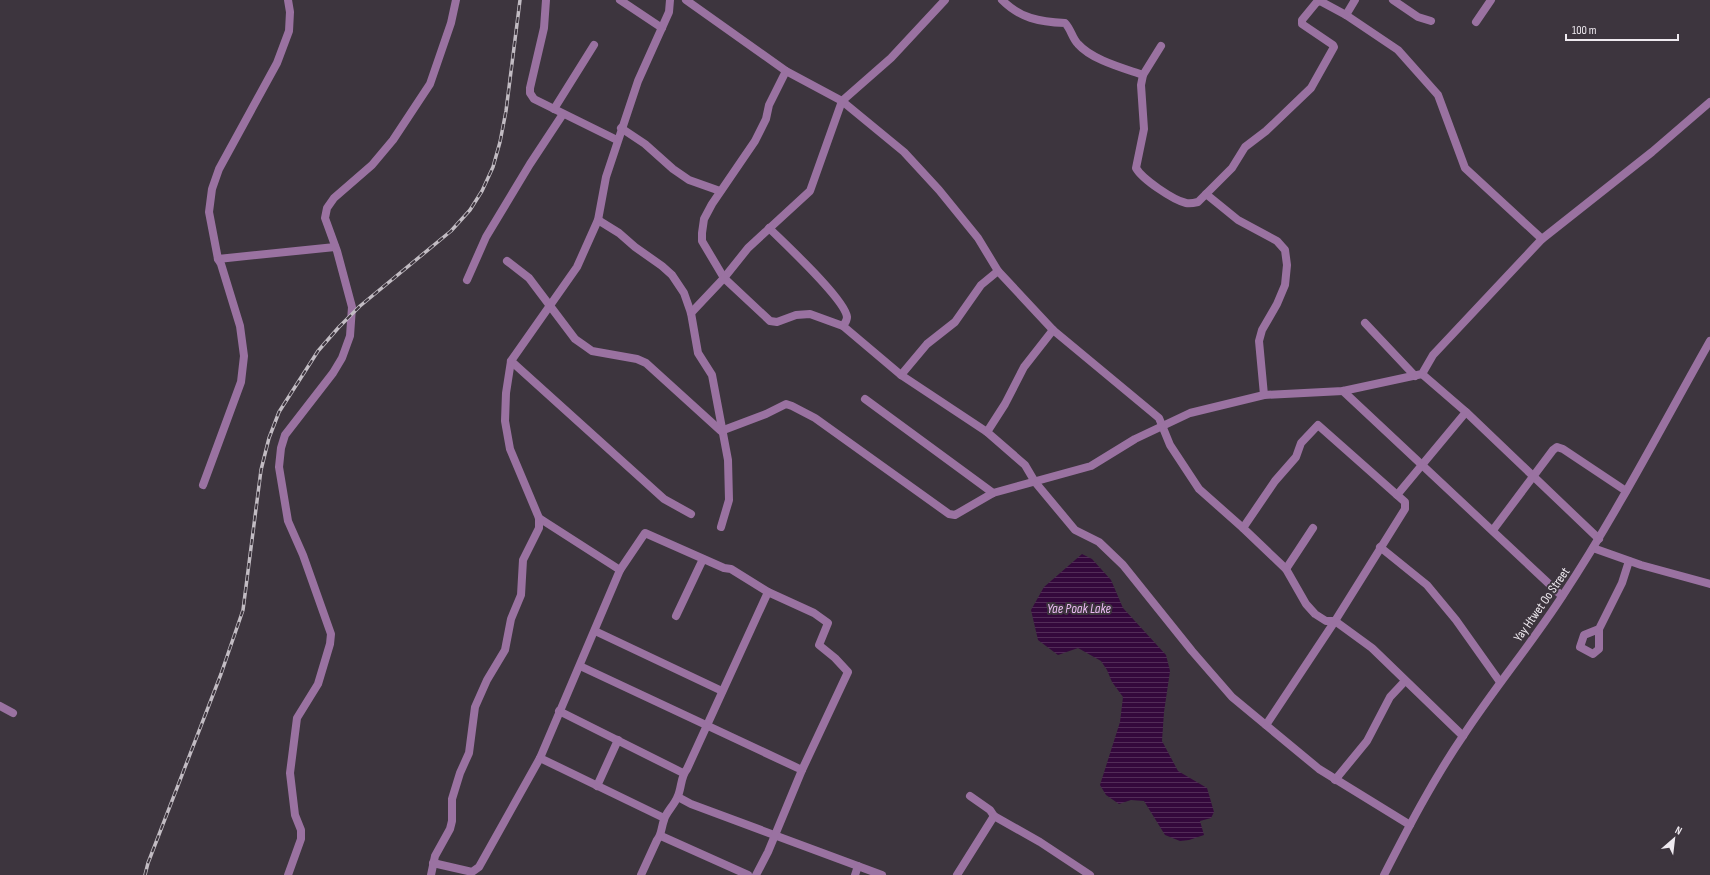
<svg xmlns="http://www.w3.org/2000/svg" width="1710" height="875" font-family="'Sofia Sans Condensed',sans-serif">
<defs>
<pattern id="water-rules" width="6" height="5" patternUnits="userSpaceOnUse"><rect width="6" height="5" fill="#34083c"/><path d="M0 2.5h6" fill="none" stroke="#522c58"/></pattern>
</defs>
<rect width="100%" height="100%" fill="#3d353e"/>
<path fill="url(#water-rules)" d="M1082,554L1092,559L1111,580L1123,608L1166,655L1170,671L1164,712L1162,741L1178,771L1207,788L1214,812L1211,818L1200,821L1204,835L1189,840L1180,841L1165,835L1144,801L1131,800L1119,804L1106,795L1100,785L1120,722L1123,697L1112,682L1107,670L1101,661L1078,648L1058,655L1038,640L1031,610L1044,587Z"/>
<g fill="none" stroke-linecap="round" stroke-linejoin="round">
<g stroke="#9a72a1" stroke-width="8">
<path d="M288,0L290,12L289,31L277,63L219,169L212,189L209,212L218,259L335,247"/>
<path d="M546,0L544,28L530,88V93L534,99L617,140"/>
<path d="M620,0L662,28"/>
<path d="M686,0L786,71L842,101L904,152L939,190L978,238L998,271L1053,330L1159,418L1170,445L1199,489L1243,528L1286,569L1306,604L1315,614L1326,621H1335L1372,648L1463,736"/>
<path d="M1002,0C1020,18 1039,22 1065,23C1071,29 1072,38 1078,44C1092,60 1123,68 1143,75"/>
<path d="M1393,0L1418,17L1431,21"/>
<path d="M1346,15L1355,0"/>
<path d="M1476,22L1491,0"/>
<path d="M1161,46L1143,75L1141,85L1144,129L1136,168C1142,179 1173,200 1186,203C1190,204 1194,203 1198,202L1232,168L1245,147L1266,131L1311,88L1334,47L1333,45L1302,24V20L1316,3L1320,1L1346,15L1398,50L1438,95L1465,168L1542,239"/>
<path d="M786,71L769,105L766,119L755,141L712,204L704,219L702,233V241L724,278L770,321L777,322L796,315L810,314L843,326L901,375L987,432L1025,465L1035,482L1075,530L1099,542L1123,565L1192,651L1232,697L1319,769L1410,825"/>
<path d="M554,109L594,45"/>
<path d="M621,128L645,144L673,169L689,180L720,191"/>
<path d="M1206,194L1238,220L1277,241L1285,250L1287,265L1285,285L1277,304L1262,330L1259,341L1264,395"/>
<path d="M598,220L619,233L635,247L662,266L672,275L684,293L691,313L698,353L712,375L728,460L729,500L721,527"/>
<path d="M769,228C784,243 845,299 847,317C847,321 845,323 843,326"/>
<path d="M507,261L529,278L575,339L585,346L592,351L637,359L646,363L721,431L766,414L786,404L792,406L815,418L949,514L955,515L993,493L1091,466L1135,439L1190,413L1264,395L1343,391L1422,374L1433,355L1542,239L1652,152L1710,102"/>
<path d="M467,280L486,237L530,164L563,114"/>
<path d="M691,313L724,278L748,248L810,191L842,101L891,58L945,0"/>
<path d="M1365,323L1415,376"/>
<path d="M511,361L664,499L691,514"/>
<path d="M1422,374L1466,412L1599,539"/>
<path d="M901,375L927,344L955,322L981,285L998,271"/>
<path d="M1343,391L1562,596"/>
<path d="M865,399L993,493"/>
<path d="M987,432L1005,404L1024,367L1053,330"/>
<path d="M203,485L241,382L244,356L240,326L221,264L218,259"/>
<path d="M1397,495L1466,412"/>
<path d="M539,518L620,570"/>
<path d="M1243,528L1275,481L1296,457L1301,443L1318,425L1405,502V509L1335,621L1266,725"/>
<path d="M1493,530L1553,450L1557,447L1563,449L1626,491"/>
<path d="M1380,547L1427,585L1456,620L1500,682"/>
<path d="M1593,548L1641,565L1710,584"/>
<path d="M1286,569L1313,528"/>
<path d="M676,616L703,559"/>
<path d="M1599,629V649L1593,654L1580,647L1584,635L1599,629L1622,583L1629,561"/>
<path d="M595,631L722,691"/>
<path d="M580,666L802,770"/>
<path d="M0,706L13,713"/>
<path d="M559,711L683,773"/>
<path d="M540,758L664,818"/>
<path d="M1335,780L1367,741L1390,697L1405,681"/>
<path d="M597,786L618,740"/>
<path d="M970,796L990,810L994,816L1040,842L1090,875"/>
<path d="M678,797L691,804L882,875"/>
<path d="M661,836L748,875"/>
<path d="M433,863L472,872L479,867L540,758L620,570L645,533L724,568L731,569L768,592L814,613L828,623L819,645L835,658L848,672L802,770L768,852L756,875"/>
<path d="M288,875L301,839V830L295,815L290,773L297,718L318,684L330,644L331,634L303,555L288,521L279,467L281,448L285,435L333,373L342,358L350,336L352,307L337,251L325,218L327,208L334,198L372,165L393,140L430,84L451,23L456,0"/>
<path d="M431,875L435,856L450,829L452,821V799L460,773L469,753L475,707L487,680L505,650L511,619L521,595L523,560L539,528V518L510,449L505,421L506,393L511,361L577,267L598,220L606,177L638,81L669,12L670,0"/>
<path d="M641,875L657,840C662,834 661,828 664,820C665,814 674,805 677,798C682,789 680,777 687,769L768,592"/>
<path d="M855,875L858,866"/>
<path d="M957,875L994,816"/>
<path d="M1384,875C1408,828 1433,780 1463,736C1495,687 1532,643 1563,595C1617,513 1662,426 1710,341"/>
</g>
<g stroke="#c2bcc3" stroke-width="3.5">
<path id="rail" d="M145,875L148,863L221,674L243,610L261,470L269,438L279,412L318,351L339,327L360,306L451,231L470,210L482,191L493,167L500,142L506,111L520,0"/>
</g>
<use href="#rail" stroke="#3d353e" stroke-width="2" stroke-dasharray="6" stroke-linecap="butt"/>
</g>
<g text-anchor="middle" stroke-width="4" stroke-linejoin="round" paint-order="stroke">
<g font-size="13" fill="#efeaf0" stroke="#3d353e">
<text transform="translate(1541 604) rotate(-55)" y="5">Yay Htwet Oo Street</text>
</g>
<g font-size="14" font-style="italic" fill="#ecbcf4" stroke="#3d353e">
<text x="1079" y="613">Yae Poak Lake</text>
</g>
</g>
<g transform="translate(1674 839) rotate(28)" stroke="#3d353e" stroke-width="3" paint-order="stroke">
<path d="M0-3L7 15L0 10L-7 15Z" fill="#efeaf0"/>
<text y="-6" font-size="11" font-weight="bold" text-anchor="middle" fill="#efeaf0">N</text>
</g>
<path d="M1566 34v6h112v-6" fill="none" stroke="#efeaf0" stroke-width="2"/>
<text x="1572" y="34" font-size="12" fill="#efeaf0" stroke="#3d353e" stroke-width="3" paint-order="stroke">100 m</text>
</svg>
